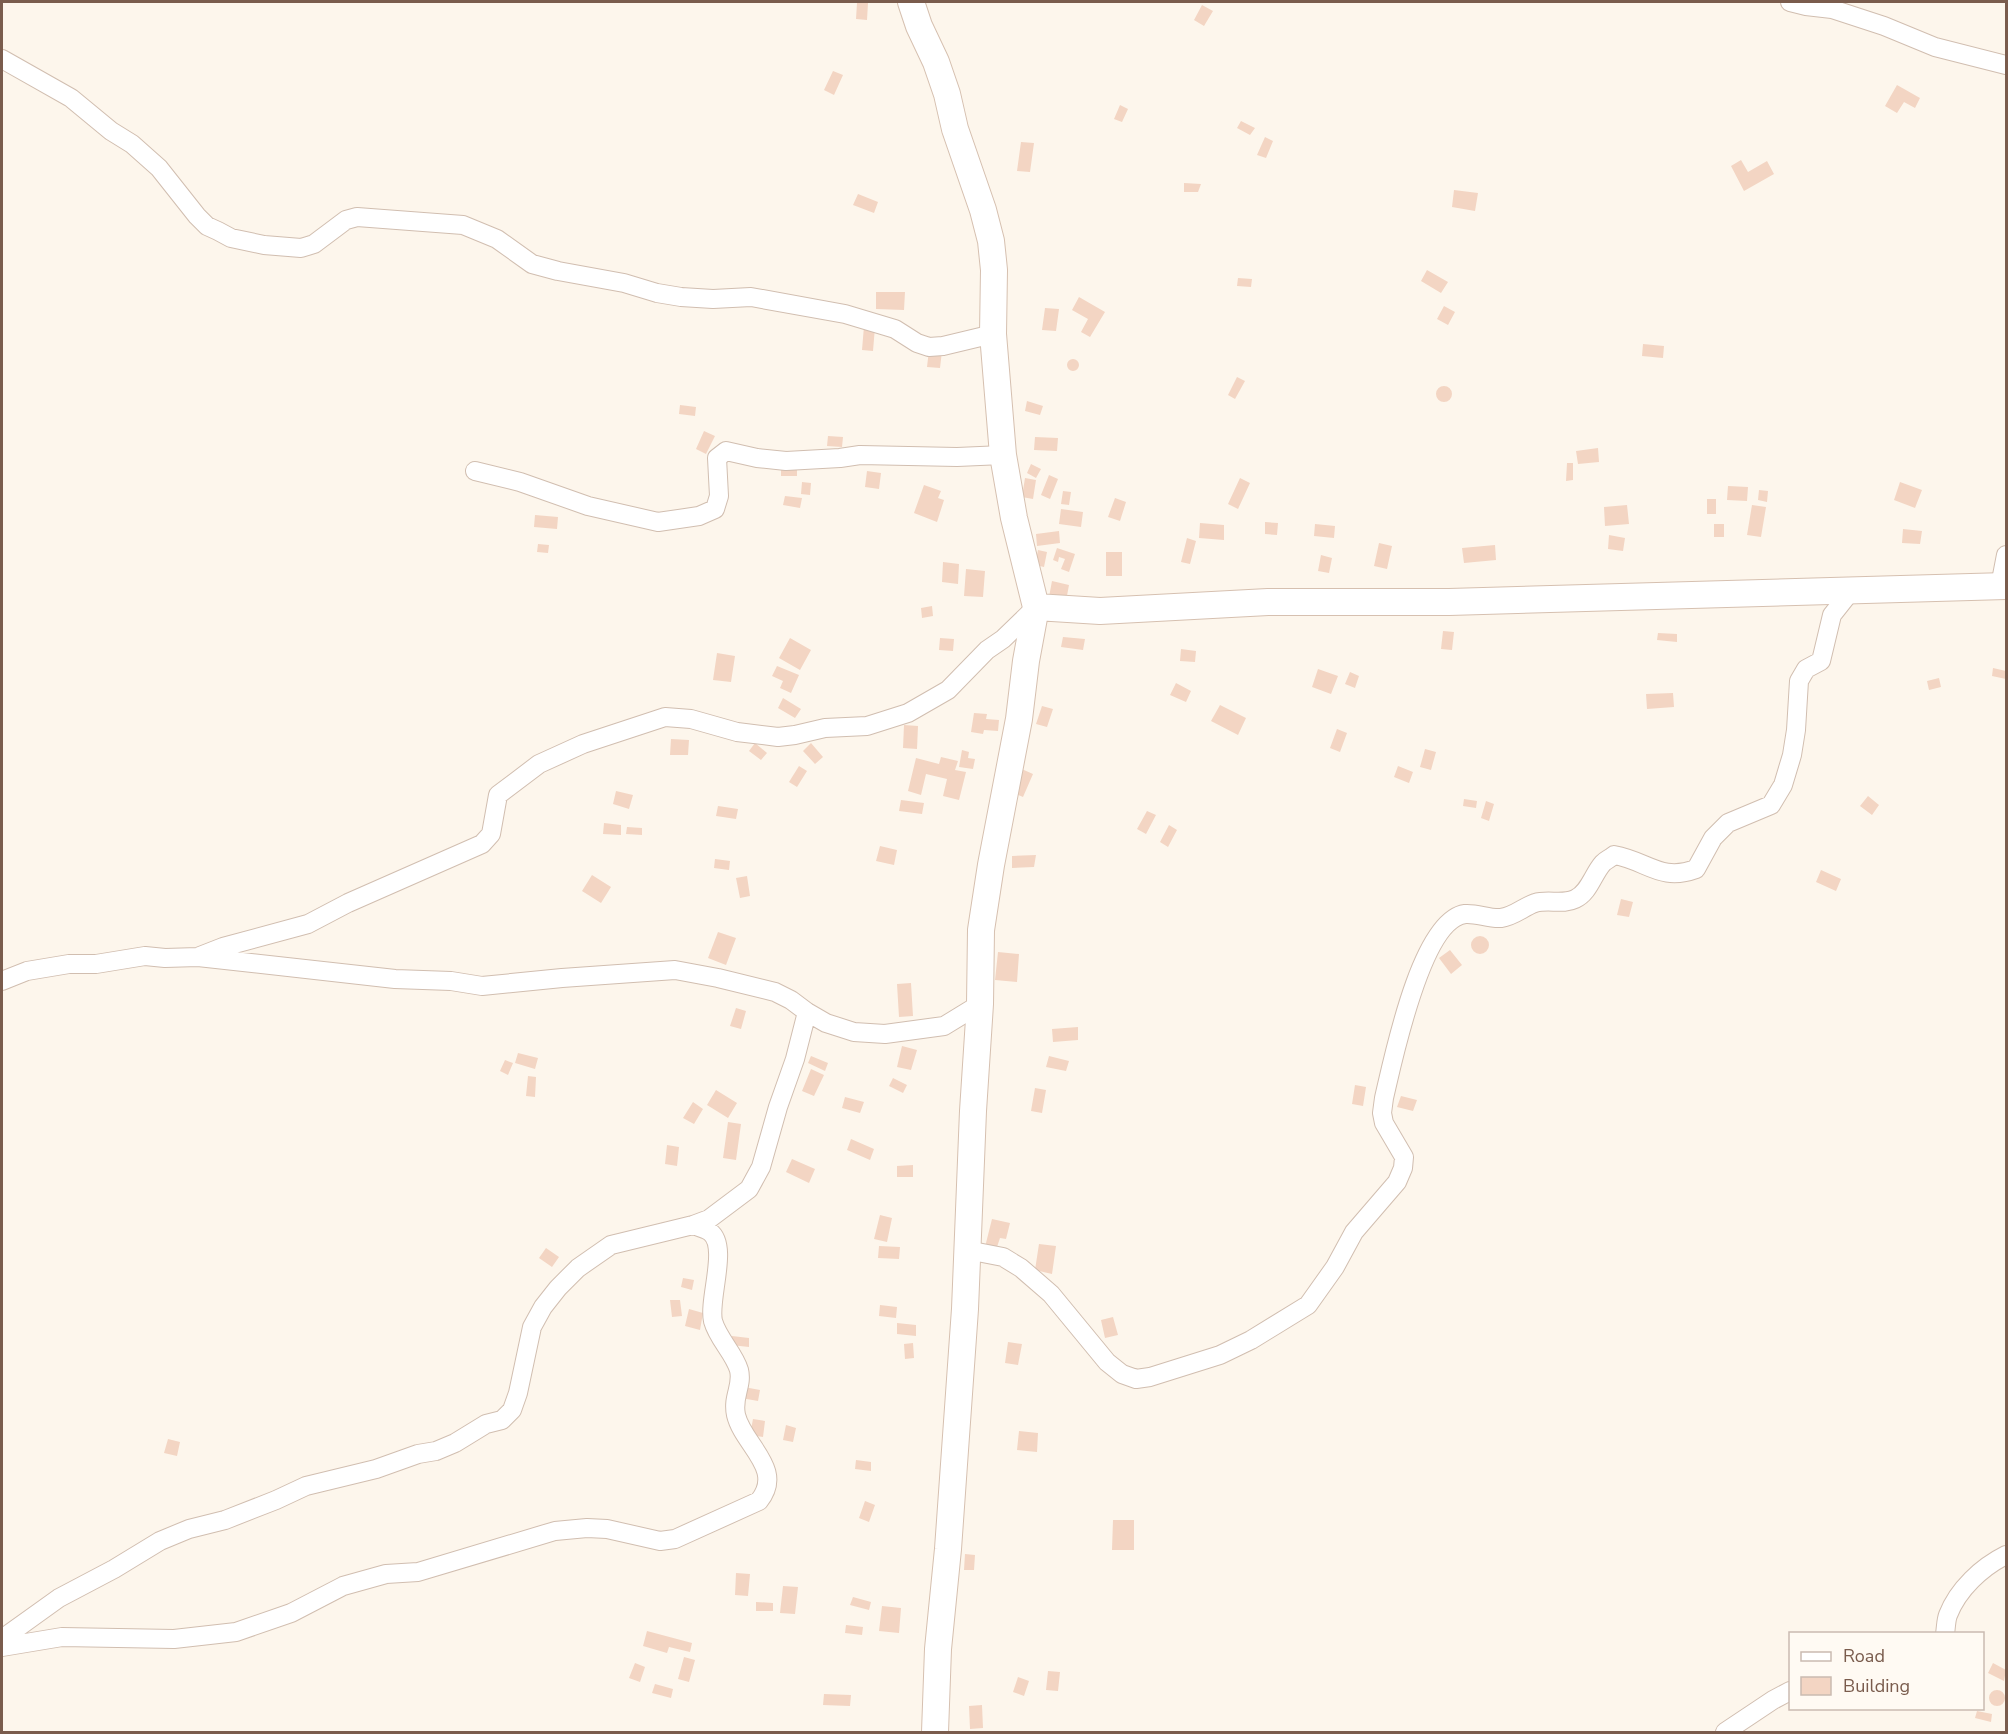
<svg xmlns="http://www.w3.org/2000/svg" width="2008" height="1734" viewBox="0 0 2008 1734" font-family="'Nunito Sans',sans-serif">
  <style>
    .building { fill: #f3d5c3 }
    .lines { fill: none; stroke-linecap: round; stroke-linejoin: round }
    .street-casing { stroke: #d1beb0; stroke-width: 20 }
    .secondary-casing { stroke: #d6c0b0; stroke-width: 28 }
    .street { stroke: #fff; stroke-width: 18 }
    .secondary { stroke: #fff; stroke-width: 26 }
  </style>
  <rect width="100%" height="100%" fill="#fdf6ec"/>
  <!-- building -->
  <path class="building" d="M857,3H868L867,20L856,19Z
    M1202,5L1213,11L1204,26L1194,20Z
    M833,71L843,75L834,95L824,90Z
    M1897,85L1920,98L1915,108L1904,102L1897,113L1885,106Z
    M1120,105L1128,109L1122,122L1114,119Z
    M1241,121L1255,128L1250,135L1237,128Z
    M1265,137L1273,141L1266,158L1257,155Z
    M1021,142L1034,143L1030,172L1017,171Z
    M1741,160L1748,172L1767,161L1774,174L1744,191L1731,166Z
    M1184,183L1201,184L1198,192H1184Z
    M1454,190L1478,193L1475,211L1452,207Z
    M858,194L878,202L874,213L853,205Z
    M1427,270L1448,282L1441,293L1421,281Z
    M1238,278L1252,279L1251,287L1237,286Z
    M876,292H905L904,310L876,309Z
    M1079,297L1105,312L1090,337L1081,332L1088,319L1072,310Z
    M1444,306L1455,312L1448,325L1437,319Z
    M1045,308L1059,309L1056,331L1042,330Z
    M864,326L875,327L873,351L862,350Z
    M1643,344L1664,346L1663,358L1642,356Z
    M929,350L942,351L940,368L927,367Z
    M1067 365a6 6 0 1 1 12 0a6 6 0 1 1-12 0Z
    M1237,377L1245,381L1235,399L1228,395Z
    M1436 394a8 8 0 1 1 16 0a8 8 0 1 1-16 0Z
    M1027,401L1043,406L1040,415L1025,411Z
    M680,405L696,407L695,416L679,414Z
    M704,431L715,436L706,454L696,449Z
    M828,436L843,437L842,447L827,446Z
    M1035,437L1058,438L1057,451L1034,450Z
    M1598,448L1599,462L1578,464L1576,451Z
    M1567,463H1573V480L1566,481Z
    M1031,464L1041,469L1036,478L1027,473Z
    M781,467H797V476H781Z
    M867,471L881,473L879,489L865,487Z
    M1049,475L1058,479L1050,499L1041,495Z
    M1025,478L1036,480L1033,499L1022,497Z
    M1240,478L1250,483L1238,509L1228,504Z
    M802,482L811,483L810,495L801,494Z
    M1900,482L1922,490L1915,508L1894,500Z
    M924,485L941,491L938,498L944,500L937,522L914,513Z
    M1728,486L1748,487L1747,501L1727,500Z
    M1759,490L1768,491L1767,502L1758,500Z
    M1063,491L1071,492L1069,505L1061,504Z
    M785,496L802,498L800,508L783,505Z
    M1115,498L1126,502L1120,521L1108,517Z
    M1707,499H1716V514H1707Z
    M1627,505L1629,524L1605,526L1604,507Z
    M1752,505L1766,507L1761,537L1747,535Z
    M1061,509L1083,512L1081,527L1059,524Z
    M535,515L558,517L557,529L534,527Z
    M1265,522L1278,523L1277,535L1265,534Z
    M1200,523L1224,525V540L1199,538Z
    M1315,524L1335,526L1334,538L1314,536Z
    M1714,524H1724V537H1714Z
    M1903,529L1922,531L1920,544L1902,543Z
    M1059,531L1060,543L1037,546L1036,534Z
    M1609,535L1625,538L1623,551L1608,549Z
    M1187,538L1196,541L1190,564L1181,562Z
    M1379,543L1392,546L1387,569L1374,566Z
    M538,544L549,545L548,553L537,552Z
    M1495,545L1496,560L1464,563L1462,548Z
    M1057,548L1075,554L1069,572L1061,569L1065,559L1059,557L1058,562L1053,560Z
    M1038,550L1047,552L1044,567L1035,565Z
    M1106,552H1122V576H1106Z
    M1321,555L1332,558L1329,573L1318,571Z
    M943,562L959,564L958,584L942,582Z
    M966,569L985,571L983,597L964,596Z
    M1052,581L1069,585L1066,601L1049,597Z
    M932,606L933,616L922,618L921,608Z
    M1443,631L1454,632L1452,650L1441,649Z
    M1658,633L1677,634V642L1657,640Z
    M1063,637L1085,639L1083,650L1061,647Z
    M790,638L811,650L800,670L779,658Z
    M940,638L954,639L953,651L939,650Z
    M1181,649L1196,651L1195,662L1180,661Z
    M717,653L735,656L731,682L713,680Z
    M777,666L799,675L791,693L780,688L783,681L772,676Z
    M1993,668L2006,671V679L1992,676Z
    M1318,669L1338,676L1331,694L1312,687Z
    M1350,672L1359,676L1355,688L1345,684Z
    M1939,678L1941,687L1929,690L1927,681Z
    M1176,683L1191,691L1186,702L1170,695Z
    M1673,693L1674,707L1647,709L1646,694Z
    M783,698L801,709L795,718L778,708Z
    M1220,705L1246,718L1238,735L1211,721Z
    M1042,706L1053,709L1047,727L1036,724Z
    M974,713L987,714L986,719L999,720L998,731L984,730L983,734L971,732Z
    M904,725L918,726L917,749L903,748Z
    M1337,729L1347,733L1340,752L1330,748Z
    M671,739L689,740L688,755H670Z
    M755,743L767,753L761,760L749,751Z
    M811,743L823,757L815,764L803,751Z
    M1425,749L1436,752L1431,770L1420,767Z
    M962,750L969,752L968,758L975,759L973,769L959,767Z
    M941,757L958,761L955,770L966,772L959,800L943,796L947,779L926,774L921,795L908,791L916,758L939,764Z
    M799,766L807,771L797,787L789,782Z
    M1015,766L1033,774L1023,797L1005,789Z
    M1398,766L1413,772L1409,783L1394,777Z
    M616,791L633,795L629,809L613,804Z
    M1868,796L1879,805L1872,815L1860,806Z
    M1464,799L1477,801L1476,808L1463,806Z
    M901,800L924,803L922,814L899,811Z
    M1486,801L1494,804L1489,821L1481,818Z
    M718,806L738,809L736,819L716,816Z
    M1147,811L1156,815L1146,834L1137,829Z
    M604,823L621,825V835L603,834Z
    M1169,825L1177,830L1168,847L1160,842Z
    M627,827L642,828V835L626,834Z
    M880,846L897,850L894,865L876,861Z
    M1036,855L1034,867L1012,868V856Z
    M715,859L730,861L729,870L714,868Z
    M1821,870L1841,879L1836,891L1816,882Z
    M592,875L611,887L601,903L582,891Z
    M747,876L750,896L740,898L736,878Z
    M1621,899L1633,902L1629,917L1617,915Z
    M718,932L736,938L726,965L708,958Z
    M1471 945a9 9 0 1 1 18 0a9 9 0 1 1-18 0Z
    M1450,950L1462,965L1451,974L1439,958Z
    M998,952L1019,954L1017,982L995,980Z
    M911,983L913,1016L899,1017L897,984Z
    M736,1008L746,1011L741,1029L730,1026Z
    M1078,1027V1040L1053,1042L1052,1029Z
    M902,1046L917,1050L911,1070L897,1067Z
    M518,1053L538,1058L535,1069L515,1063Z
    M811,1056L828,1063L825,1071L808,1063Z
    M1049,1056L1069,1061L1066,1071L1046,1067Z
    M505,1060L513,1063L508,1075L500,1071Z
    M811,1069L824,1075L814,1096L802,1091Z
    M528,1076L536,1077L535,1097L526,1096Z
    M893,1078L907,1085L903,1093L889,1086Z
    M1355,1085L1366,1087L1363,1106L1352,1104Z
    M1035,1088L1046,1090L1042,1113L1031,1111Z
    M716,1090L737,1103L728,1118L707,1105Z
    M1401,1096L1417,1100L1413,1111L1397,1107Z
    M845,1097L864,1102L860,1113L842,1108Z
    M693,1102L703,1109L694,1124L683,1118Z
    M728,1122L741,1124L736,1160L723,1158Z
    M851,1139L874,1149L870,1160L847,1150Z
    M667,1145L679,1147L677,1166L665,1164Z
    M792,1159L815,1169L809,1183L786,1172Z
    M913,1165V1177H897V1166Z
    M880,1215L892,1218L887,1242L874,1239Z
    M992,1219L1010,1223L1006,1239L1000,1238L996,1250L985,1247Z
    M1039,1244L1056,1246L1052,1274L1035,1270Z
    M879,1246L900,1247L899,1259L878,1258Z
    M546,1248L559,1257L552,1267L539,1258Z
    M683,1278L694,1280L692,1290L681,1287Z
    M670,1300H680L682,1316L672,1317Z
    M880,1305L897,1307L896,1318L879,1316Z
    M689,1309L703,1313L700,1330L685,1326Z
    M1113,1317L1118,1335L1105,1338L1101,1320Z
    M897,1323L916,1325V1336L897,1334Z
    M732,1336L749,1338V1347L731,1345Z
    M1008,1342L1022,1344L1018,1365L1005,1363Z
    M913,1343L914,1358L905,1359L904,1344Z
    M744,1387L760,1390L758,1401L741,1398Z
    M753,1419L765,1421L763,1437L750,1435Z
    M786,1425L796,1428L793,1442L783,1440Z
    M1019,1431L1038,1433L1037,1452L1017,1450Z
    M168,1439L180,1442L177,1456L164,1453Z
    M856,1460L871,1462V1471L855,1469Z
    M865,1501L875,1505L869,1522L859,1518Z
    M1113,1520H1134V1550H1112Z
    M965,1554L975,1555L974,1570H964Z
    M736,1573L750,1574L748,1596L735,1595Z
    M783,1586L798,1587L795,1614L780,1613Z
    M853,1597L871,1602L869,1610L850,1605Z
    M756,1602L773,1603V1611H756Z
    M882,1606L901,1608L899,1633L879,1631Z
    M846,1625L863,1627L862,1635L845,1633Z
    M647,1631L692,1643L690,1652L669,1647L667,1653L643,1646Z
    M684,1657L695,1660L689,1682L678,1679Z
    M635,1663L645,1667L640,1682L629,1678Z
    M1993,1663L2006,1670L2004,1681L1988,1673Z
    M1048,1671L1060,1672L1058,1691L1046,1690Z
    M1018,1677L1029,1681L1024,1696L1013,1692Z
    M655,1684L673,1689L671,1698L652,1693Z
    M1989 1698a8 8 0 1 1 16 0a8 8 0 1 1-16 0Z
    M824,1694L851,1695L850,1706L823,1705Z
    M982,1705L983,1728L970,1729L969,1706Z
    M1977,1711L1992,1714L1991,1722L1975,1718Z"/>
  <g class="lines">
    <!-- street casing -->
    <g class="street-casing">
      <path id="street" d="M1790,2L1806,6L1832,9L1884,26L1935,47L2006,65
        M2,59L71,98L111,131L132,144L159,168L197,216L207,226L218,231L231,238L264,245L301,248L314,244L346,220L357,217L463,225L497,239L532,264L558,271L624,283L657,293L681,297L713,299L751,297L845,314L895,329L917,343L929,347L943,346L993,334
        M475,471L520,482L588,506L658,522L699,516L715,509L719,496L717,458L726,451L757,458L786,461L840,458L860,455L957,457L1003,455
        M2000,586L2006,555
        M200,956L223,947L308,924L348,903L482,844L491,834L498,795L539,764L583,744L665,717L691,719L737,732L778,737L795,735L825,728L867,726L908,713L948,690L987,650L1003,639L1036,607
        M2,981L27,971L69,964H96L145,956L165,958L198,957L395,979L451,981L482,986L562,978L675,970L718,978L775,992L791,1000L807,1012L826,1023L854,1032L885,1034L944,1026L980,1004
        M967,1250L1003,1257L1021,1268L1051,1294L1107,1362L1122,1374L1136,1379L1150,1377L1220,1355L1251,1340L1308,1305L1335,1267L1354,1232L1397,1182L1403,1168L1404,1157L1384,1123L1382,1113L1384,1098C1393,1060 1421,920 1465,914C1477,913 1489,919 1501,918C1515,916 1523,907 1535,903C1548,899 1563,905 1575,899C1589,893 1593,874 1603,863C1606,860 1611,858 1614,855C1648,861 1660,882 1696,869L1713,838L1728,823L1771,805L1783,785L1792,755L1796,730L1799,681L1806,669L1821,661L1832,615L1851,591
        M1945,1634C1946,1628 1946,1620 1948,1615C1958,1589 1982,1567 2006,1555
        M2,1639L59,1598L114,1569L160,1541L189,1529L225,1520L276,1500L306,1486L376,1469L418,1454L436,1451L455,1443L486,1424L502,1420L512,1410L518,1393L532,1327L543,1307L558,1288L578,1268L611,1245L693,1225L709,1219L749,1189L761,1167L778,1107L795,1059L807,1012
        M2,1647L62,1637L174,1639L236,1632L291,1613L343,1586L386,1574L418,1572L555,1531L587,1528L607,1529L660,1541L675,1539L759,1501C785,1469 743,1445 736,1415C732,1396 743,1386 739,1370C734,1353 718,1339 713,1321C708,1299 729,1246 710,1232C706,1229 698,1227 693,1225
        M1725,1732L1773,1700L1790,1691"/>
    </g>
    <!-- secondary casing -->
    <g class="secondary-casing">
      <path id="secondary" d="M911,2L919,26L936,62L947,94L955,129L983,210L991,241L994,270L993,334L1003,455L1014,518L1036,607L1026,661L1019,719L991,865L981,930L980,1004L973,1111L965,1309L948,1549L938,1649L935,1732
        M1036,607L1100,611L1268,602H1449L2006,586"/>
    </g>
    <!-- street -->
    <use href="#street" class="street"/>
    <!-- secondary -->
    <use href="#secondary" class="secondary"/>
  </g>
  <!-- border -->
  <rect width="2008" height="1734" fill="none" stroke="#7a5c4d" stroke-width="6"/>
  <!-- legend -->
  <rect x="1789" y="1632" width="195" height="78" fill="#fffaf3" stroke="#cabbb1" stroke-width="1.5"/>
  <rect x="1801" y="1652" width="30" height="9" fill="#ffffff" stroke="#cabbb1" stroke-width="1.5"/>
  <text x="1843" y="1662" font-size="18" fill="#7a5c4d">Road</text>
  <rect x="1801" y="1677" width="30" height="18" fill="#f3d5c3" stroke="#cabbb1" stroke-width="1.5"/>
  <text x="1843" y="1692" font-size="18" fill="#7a5c4d">Building</text>
</svg>
